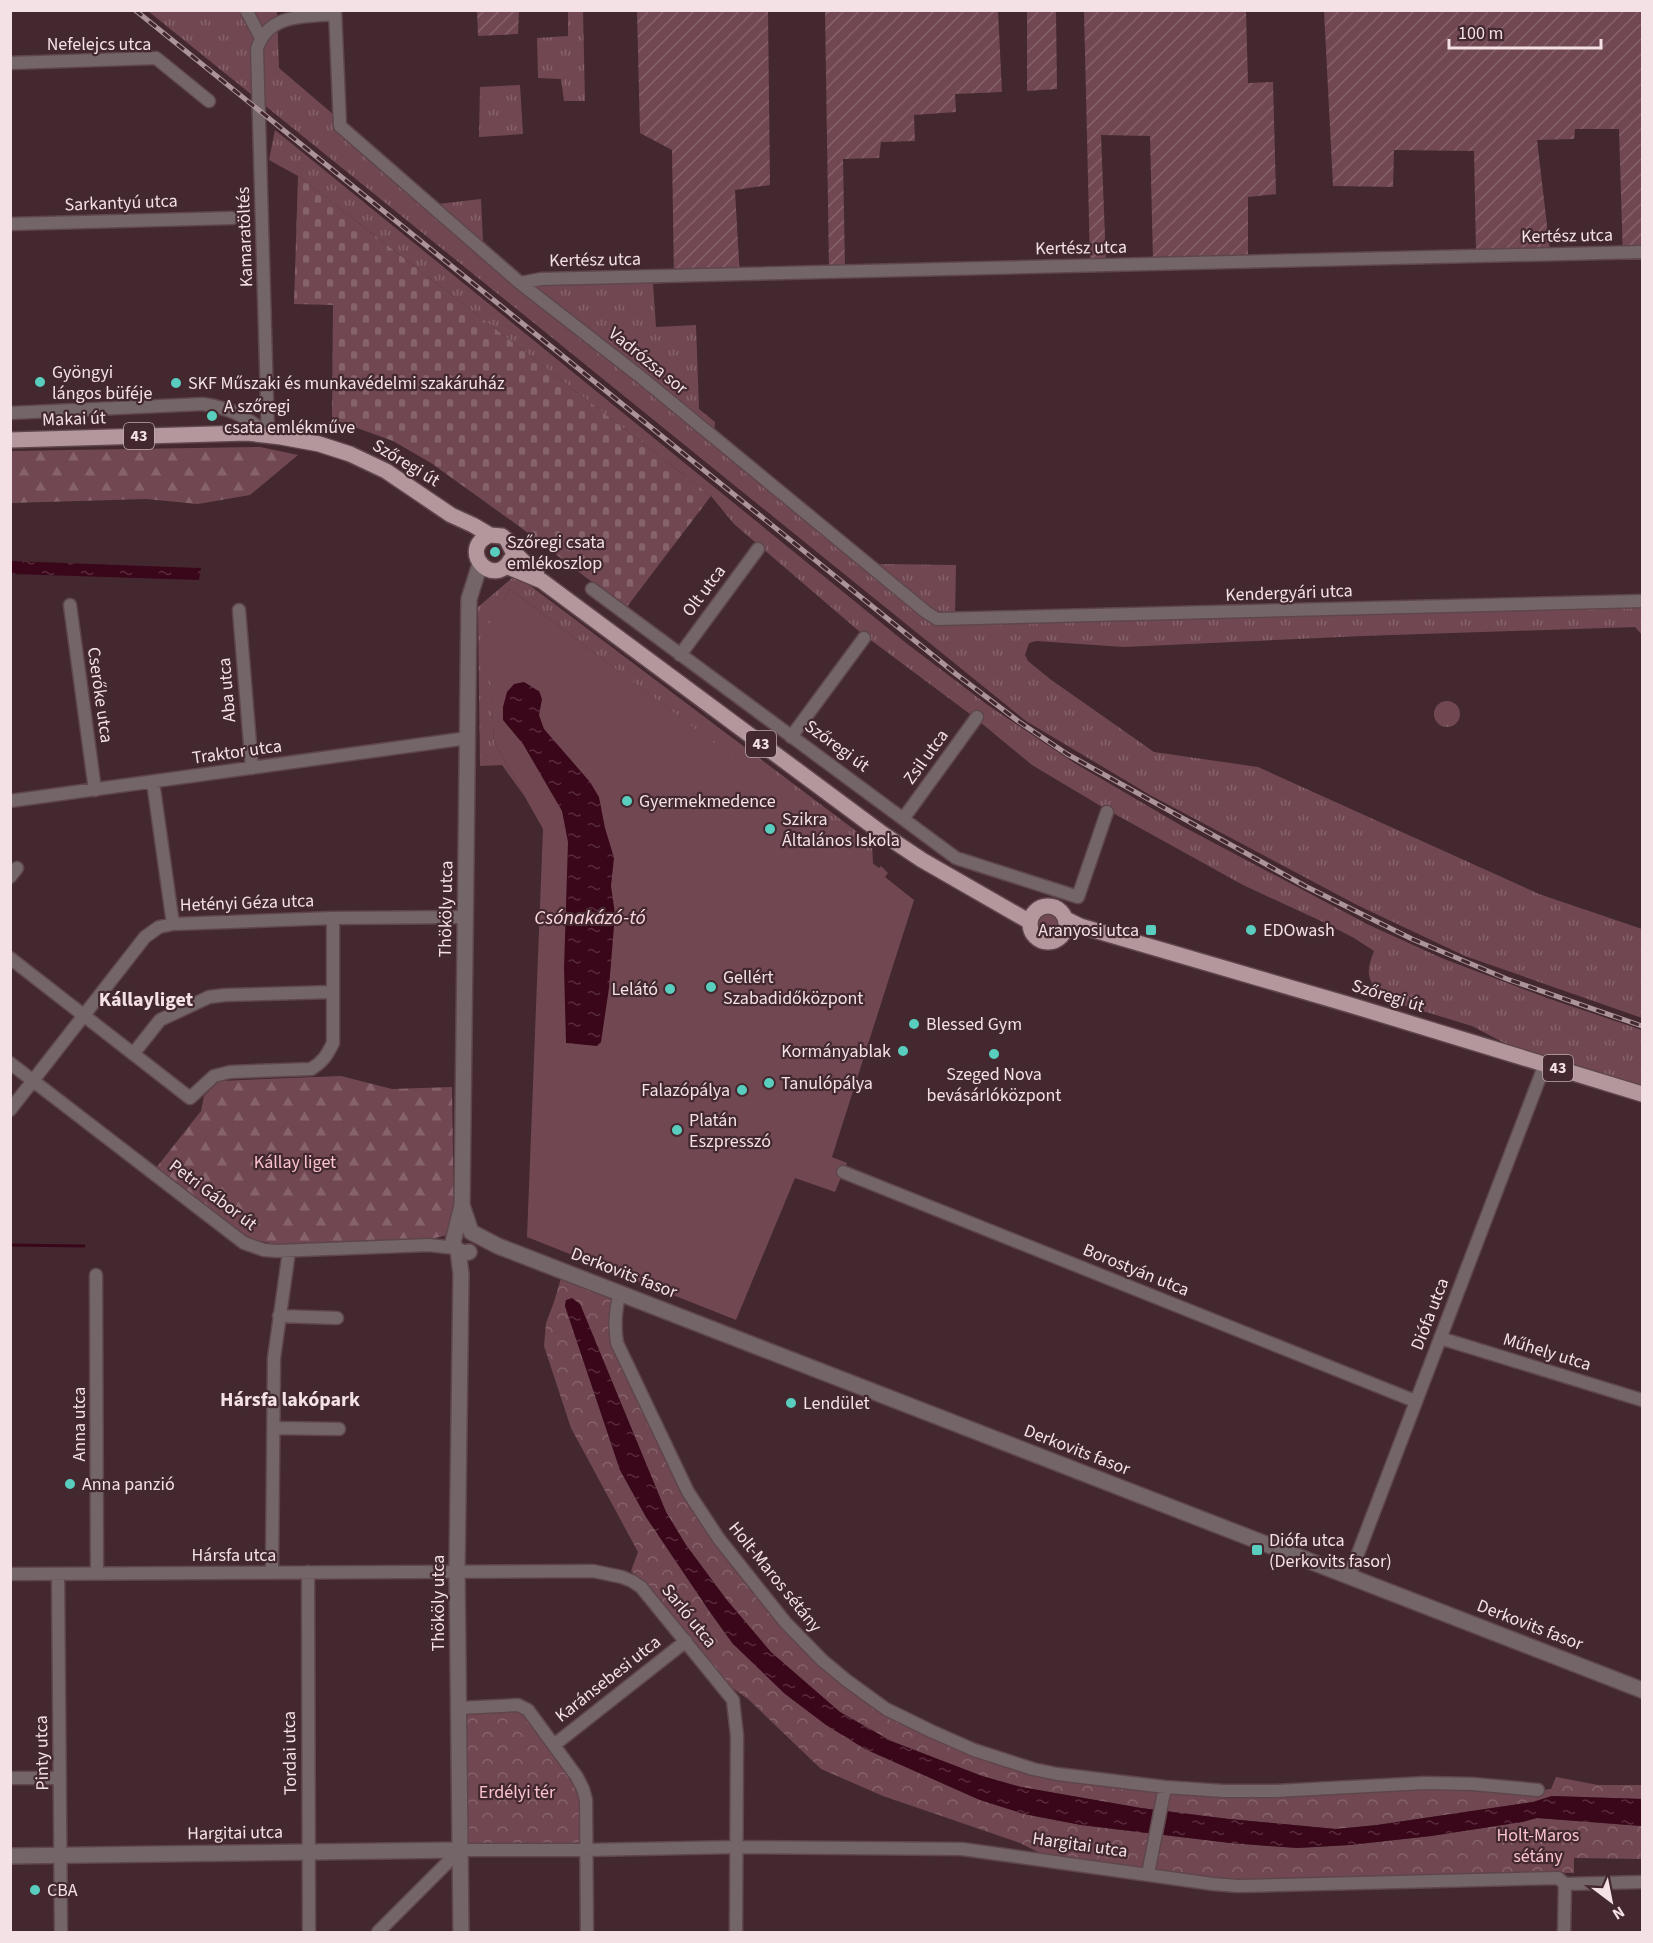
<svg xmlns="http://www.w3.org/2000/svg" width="1653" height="1943" viewBox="0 0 1653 1943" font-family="'Source Sans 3',sans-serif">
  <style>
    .grass { fill: url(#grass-tufts) }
    .forest { fill: url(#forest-firs) }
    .cemetery { fill: url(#cemetery-stones) }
    .park { fill: url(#park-crowns) }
    .garden { fill: url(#garden-furrows) }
    .pitch { fill: #714852 }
    .water { fill: url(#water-ripples) }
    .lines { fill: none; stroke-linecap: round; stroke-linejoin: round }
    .stream { stroke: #3a071a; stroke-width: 3 }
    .minor-casing { stroke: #5f464c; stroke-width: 15 }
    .tertiary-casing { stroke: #5f464c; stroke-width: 18 }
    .primary-casing { stroke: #5f464c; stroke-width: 18 }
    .minor { stroke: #736568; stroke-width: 12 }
    .tertiary { stroke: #736568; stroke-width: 15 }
    .primary { stroke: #b3979d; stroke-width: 15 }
    .rail-casing { stroke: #ab959a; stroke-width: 5 }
    .rail { stroke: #43292f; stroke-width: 3; stroke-dasharray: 9; stroke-linecap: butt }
    .poi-dot { fill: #59cebf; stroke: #43292f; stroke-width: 2 }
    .labels { text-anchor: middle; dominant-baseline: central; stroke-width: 4.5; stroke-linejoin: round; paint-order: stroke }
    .shield { fill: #43292f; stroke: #beaaae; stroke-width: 1.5 }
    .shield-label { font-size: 16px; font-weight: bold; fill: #f3e1e5 }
    .street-label { font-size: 18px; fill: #f3e1e5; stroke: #43292f }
    .poi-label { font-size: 18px; fill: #f3e1e5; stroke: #43292f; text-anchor: start }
    .park-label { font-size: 18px; fill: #fbc3d0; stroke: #43292f }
    .water-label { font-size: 20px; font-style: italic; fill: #fdd7df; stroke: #43292f }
    .neighbourhood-label { font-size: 20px; font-weight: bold; fill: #f3e1e5; stroke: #43292f }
  </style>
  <defs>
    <pattern id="grass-tufts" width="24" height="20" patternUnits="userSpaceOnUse" patternTransform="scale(1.5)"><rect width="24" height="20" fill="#714852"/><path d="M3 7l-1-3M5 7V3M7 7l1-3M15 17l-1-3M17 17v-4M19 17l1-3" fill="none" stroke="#86626b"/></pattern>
    <pattern id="forest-firs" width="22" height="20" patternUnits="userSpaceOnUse" patternTransform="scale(1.5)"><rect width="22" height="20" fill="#714852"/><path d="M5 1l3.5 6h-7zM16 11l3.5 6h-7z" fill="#86626b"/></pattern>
    <pattern id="cemetery-stones" width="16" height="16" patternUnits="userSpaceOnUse" patternTransform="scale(1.5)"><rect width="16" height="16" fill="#714852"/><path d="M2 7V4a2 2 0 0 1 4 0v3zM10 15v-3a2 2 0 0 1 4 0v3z" fill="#86626b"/></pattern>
    <pattern id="park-crowns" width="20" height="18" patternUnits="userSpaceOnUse" patternTransform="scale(1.5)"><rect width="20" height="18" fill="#714852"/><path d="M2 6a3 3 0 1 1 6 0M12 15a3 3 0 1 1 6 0" fill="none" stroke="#86626b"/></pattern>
    <pattern id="garden-furrows" width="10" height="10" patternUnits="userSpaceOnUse" patternTransform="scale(1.5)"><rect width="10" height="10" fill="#714852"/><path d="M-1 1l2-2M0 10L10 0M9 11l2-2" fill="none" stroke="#86626b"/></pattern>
    <pattern id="water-ripples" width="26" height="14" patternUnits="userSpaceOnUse" patternTransform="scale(1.5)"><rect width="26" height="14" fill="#3a071a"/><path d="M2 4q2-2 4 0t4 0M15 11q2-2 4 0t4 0" fill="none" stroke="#572b3b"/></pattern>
  </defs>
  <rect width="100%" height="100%" fill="#43292f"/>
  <!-- grass -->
  <path class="grass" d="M148,11H277L279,68L438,204L481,199L483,241L522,275L528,277L673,272L674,282L653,284L656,327L696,325L699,409L715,422L714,434L879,564L956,565L955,615L1642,596V635L1635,627L1362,636L1124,647L1036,641L1029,643L1025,655L1028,661L1050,679L1154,752L1258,767L1539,894L1642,929V1018L1465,956L1357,905L1150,795L1026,721Z
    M568,11H583L585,101H564L561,79L538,78L537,38L568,36Z
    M520,85L523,134L479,137L480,87Z
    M275,130L906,643L989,706L1076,764L1182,826L1369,925L1444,959L1547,998L1642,1030V1085L1510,1046L1472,1026L1390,1001C1368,984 1364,976 1374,951L1354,938L1321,921L1243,885L1104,808L1032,765L974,717L860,632L734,524L711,496L298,176L269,160Z
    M512,578L524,581L872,843L873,864L510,589L488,628L494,742L525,797L502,765L480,766L478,607Z
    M1434 714a13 13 0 1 1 26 0a13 13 0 1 1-26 0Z
    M1037 923a11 11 0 1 1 22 0a11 11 0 1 1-22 0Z"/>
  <!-- forest -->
  <path class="forest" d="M260,447L298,455L250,495L198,504L146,499L11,503V451Z
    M341,1076L392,1089L452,1087L454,1227L447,1235L427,1240L285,1246L250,1239L156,1168L201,1111L204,1096L219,1081Z"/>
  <!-- cemetery -->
  <path class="cemetery" d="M298,176L711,496L626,608L520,527L431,463L393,441L332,419L333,305L294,304Z"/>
  <!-- park -->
  <path class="park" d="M563,1271L620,1292L614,1328L688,1492L794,1633L886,1709L1004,1760L1165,1787L1425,1783L1543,1790L1551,1789L1556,1777L1598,1785H1642V1799L1552,1796L1533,1802L1377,1825L1336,1829L1229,1819L1141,1808L1021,1787L982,1776L891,1741L840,1712L771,1653L726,1599L686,1545L666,1512L580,1304L566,1300L565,1306L620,1470L646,1517L710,1612L733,1644L865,1749L980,1800L1024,1814L1081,1825L1230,1843L1297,1848L1350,1845L1431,1836L1522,1822L1537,1818L1642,1826V1859L1574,1858V1873L1523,1872L1494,1877L1229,1881L1046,1856L1020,1843L883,1796L821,1769L748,1699L728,1685L656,1594L631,1571L638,1552L571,1428L544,1346L546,1323L554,1302Z
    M518,1705L577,1777L586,1850H460L459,1708Z"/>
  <!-- garden -->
  <path class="garden" d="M477,11H519L518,34L478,36Z
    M637,11H768L770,185L735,190L740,279L674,282L672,150L640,133Z
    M825,11H998L1002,92L955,94L956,112L914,115L915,141L881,142L879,158L843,159L845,269L829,270Z
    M1027,11H1056L1057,89L1027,91Z
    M1084,11H1246L1248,83L1273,82L1276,194L1248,197V259L1153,261L1150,136L1101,135L1106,262L1090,263Z
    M1324,11H1642V260H1623L1619,129H1575L1574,139L1537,140L1550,251L1476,252L1474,151L1394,150L1393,187L1333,186Z"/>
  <!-- pitch -->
  <path class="pitch" d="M510,589L879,868L881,866L888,873L885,877L914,900L832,1157L847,1163L835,1192L795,1178L736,1320L527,1237L543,829L494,742L487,628Z"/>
  <!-- water -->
  <path class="water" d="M11,561L201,568L199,580L11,574Z
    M524,682L539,691L542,699L539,715L544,729L590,782L599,797L605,828L612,851L614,858L611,886L615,914L609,988L601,1042L597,1046L566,1043L564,968L568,842L562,811L523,744L503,720V707L507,692L514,684Z
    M572,1298L580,1304L666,1512L686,1545L726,1599L771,1652L840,1712L891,1741L982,1776L1021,1787L1141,1808L1229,1819L1336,1829L1377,1825L1533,1802L1552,1796L1642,1799V1826L1537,1818L1522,1822L1431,1836L1350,1845L1297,1848L1230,1843L1081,1825L1024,1814L980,1800L865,1749L826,1725L785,1694L733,1644L710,1612L646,1517L620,1470L565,1306L566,1300Z"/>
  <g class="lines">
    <!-- stream -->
    <path class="stream" d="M10,1245L84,1246"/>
    <!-- minor casing -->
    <g class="minor-casing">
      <path id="minor" d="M246,10L261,38
        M335,10L340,126L520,283L642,378L926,612L937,619L1642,601
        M10,63L156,58L209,101
        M10,224L232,218
        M520,283L541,279L1642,252
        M10,413L203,404C230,408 248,417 268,435
        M268,435L257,49C268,13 304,17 335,14
        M592,589L956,858L1078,897L1107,812
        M70,605L95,790
        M239,610L252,768
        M680,655L758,549
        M791,737L864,638
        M153,782L173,924
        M10,801L468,738
        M903,819L977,717
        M10,877L17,868
        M10,958L190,1098L214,1076L230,1072L311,1069C323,1062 327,1055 333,1043V918
        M133,1054L160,1020L209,997L225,995L332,992
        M10,1063L244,1243L264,1250L277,1251L429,1245L455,1248
        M10,1110L145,937L159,927L173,924L333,918L465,917
        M843,1172L1415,1401
        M96,1275L97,1574
        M620,1292C615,1310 614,1325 617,1343L688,1492L719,1539L785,1622L822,1660L846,1680L886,1709L931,1731L974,1750L1033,1769L1057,1774L1165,1787L1223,1791H1276L1425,1783L1473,1784L1538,1790
        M279,1316L337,1318
        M1440,1338L1642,1400
        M274,1428L339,1429
        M272,1572L274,1358L289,1251
        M308,1572L309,1932
        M10,1574L593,1571L622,1577L632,1581L641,1587L733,1700L737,1736L736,1932
        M58,1574L61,1932
        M1349,1577L1545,1064
        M459,1708L518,1705L528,1710L577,1777L583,1789L586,1800L587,1932
        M554,1745L686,1641
        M10,1778H60
        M1148,1874L1165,1787
        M1565,1884L1642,1882
        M378,1932L460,1850H586L736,1847L962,1849L1213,1884L1238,1886L1558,1878L1565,1884
        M1564,1932L1565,1884"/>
    </g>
    <!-- tertiary casing -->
    <g class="tertiary-casing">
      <path id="tertiary" d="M462,1205L471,1232L498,1246L1642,1690
        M458,1250L461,1274L457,1571L461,1932
        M469,1252C461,1254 455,1251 453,1242L462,1205L469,599L480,564
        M10,1856L460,1850"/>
    </g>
    <!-- primary casing -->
    <g class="primary-casing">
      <path id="primary" d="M10,440L247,433L281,437L319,444L350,454L386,471L451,515L473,525L490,535L502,536L507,540L512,550L537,575
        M490,535C456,549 494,591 511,559
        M506,566L542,581L883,834L922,860L1030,922
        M1030 924a18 18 0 1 1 36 0a18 18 0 1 1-36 0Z
        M1066,919L1080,926L1347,1004L1642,1094"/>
    </g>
    <!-- minor -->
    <use href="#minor" class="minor"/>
    <!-- tertiary -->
    <use href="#tertiary" class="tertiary"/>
    <!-- primary -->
    <use href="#primary" class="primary"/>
    <!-- rail casing -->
    <g class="rail-casing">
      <path id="rail" d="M135,10L956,674L1018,721L1067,754L1305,886L1412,939L1507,979L1642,1026"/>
    </g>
    <!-- rail -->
    <use href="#rail" class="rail"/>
  </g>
  <!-- markers -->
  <g class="poi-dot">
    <circle cx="40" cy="382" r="6"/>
    <circle cx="176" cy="383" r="6"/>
    <circle cx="212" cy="416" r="6"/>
    <circle cx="495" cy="552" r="6"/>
    <circle cx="627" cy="801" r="6"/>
    <circle cx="770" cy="829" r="6"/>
    <rect x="1145" y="924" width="12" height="12" rx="3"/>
    <circle cx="1251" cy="930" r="6"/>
    <circle cx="711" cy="987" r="6"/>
    <circle cx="670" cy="989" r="6"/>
    <circle cx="914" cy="1024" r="6"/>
    <circle cx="903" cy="1051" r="6"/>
    <circle cx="994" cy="1054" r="6"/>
    <circle cx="769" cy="1083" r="6"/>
    <circle cx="742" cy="1090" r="6"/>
    <circle cx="677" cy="1130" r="6"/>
    <circle cx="791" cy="1403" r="6"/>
    <circle cx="70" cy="1484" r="6"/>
    <rect x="1251" y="1544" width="12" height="12" rx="3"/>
    <circle cx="35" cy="1890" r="6"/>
  </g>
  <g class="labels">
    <!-- shield labels -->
    <g class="shield">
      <rect x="124" y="423" width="30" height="26" rx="4.5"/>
      <rect x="746" y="731" width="30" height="26" rx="4.5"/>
      <rect x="1543" y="1055" width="30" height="26" rx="4.5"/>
    </g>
    <g class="shield-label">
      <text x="139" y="436">43</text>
      <text x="761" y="744">43</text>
      <text x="1558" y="1068">43</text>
    </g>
    <!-- street labels -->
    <g class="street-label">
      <text x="99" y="44">Nefelejcs utca</text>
      <text transform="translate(121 203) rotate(-2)">Sarkantyú utca</text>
      <text transform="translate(1567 236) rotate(-1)">Kertész utca</text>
      <text transform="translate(245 237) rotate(-92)">Kamaratöltés</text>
      <text transform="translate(1081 248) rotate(-1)">Kertész utca</text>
      <text transform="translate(595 260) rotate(-1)">Kertész utca</text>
      <text transform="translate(648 361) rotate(39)">Vadrózsa sor</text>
      <text transform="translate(74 419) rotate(-2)">Makai út</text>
      <text transform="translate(406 463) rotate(31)">Szőregi út</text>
      <text transform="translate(704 591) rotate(-53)">Olt utca</text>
      <text transform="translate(1289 593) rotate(-2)">Kendergyári utca</text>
      <text transform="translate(227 690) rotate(-95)">Aba utca</text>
      <text transform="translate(100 695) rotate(82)">Cserőke utca</text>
      <text transform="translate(837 746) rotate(36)">Szőregi út</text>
      <text transform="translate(237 752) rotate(-8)">Traktor utca</text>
      <text transform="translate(926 757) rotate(-54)">Zsil utca</text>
      <text transform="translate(247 903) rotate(-2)">Hetényi Géza utca</text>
      <text transform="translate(446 909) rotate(-89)">Thököly utca</text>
      <text transform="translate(1388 996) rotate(17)">Szőregi út</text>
      <text transform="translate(213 1195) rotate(37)">Petri Gábor út</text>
      <text transform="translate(1136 1270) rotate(22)">Borostyán utca</text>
      <text transform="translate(624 1273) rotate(21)">Derkovits fasor</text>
      <text transform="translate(1430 1314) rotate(-69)">Diófa utca</text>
      <text transform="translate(1547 1352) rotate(17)">Műhely utca</text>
      <text transform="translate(79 1424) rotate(-90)">Anna utca</text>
      <text transform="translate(1077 1450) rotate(21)">Derkovits fasor</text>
      <text x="234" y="1555">Hársfa utca</text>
      <text transform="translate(775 1577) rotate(51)">Holt-Maros sétány</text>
      <text transform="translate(438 1603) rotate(-90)">Thököly utca</text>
      <text transform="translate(689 1616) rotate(51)">Sarló utca</text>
      <text transform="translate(1530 1625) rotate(21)">Derkovits fasor</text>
      <text transform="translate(608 1679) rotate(-38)">Karánsebesi utca</text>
      <text transform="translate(42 1753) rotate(-91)">Pinty utca</text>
      <text transform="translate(290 1753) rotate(-91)">Tordai utca</text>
      <text transform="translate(235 1833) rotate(-1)">Hargitai utca</text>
      <text transform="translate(1080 1845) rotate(8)">Hargitai utca</text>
    </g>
    <!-- poi labels -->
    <g class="poi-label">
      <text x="52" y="372">Gyöngyi<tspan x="52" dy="21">lángos büféje</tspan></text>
      <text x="188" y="383">SKF Műszaki és munkavédelmi szakáruház</text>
      <text x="224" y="406">A szőregi<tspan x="224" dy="21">csata emlékműve</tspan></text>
      <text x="507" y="542">Szőregi csata<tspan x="507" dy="21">emlékoszlop</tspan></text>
      <text x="639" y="801">Gyermekmedence</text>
      <text x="782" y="819">Szikra<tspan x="782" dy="21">Általános Iskola</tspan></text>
      <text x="1139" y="930" text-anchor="end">Aranyosi utca</text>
      <text x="1263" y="930">EDOwash</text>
      <text x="723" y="977">Gellért<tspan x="723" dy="21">Szabadidőközpont</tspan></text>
      <text x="658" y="989" text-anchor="end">Lelátó</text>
      <text x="926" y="1024">Blessed Gym</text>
      <text x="891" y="1051" text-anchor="end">Kormányablak</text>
      <text x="994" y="1074" text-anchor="middle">Szeged Nova<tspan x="994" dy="21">bevásárlóközpont</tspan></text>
      <text x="781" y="1083">Tanulópálya</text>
      <text x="730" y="1090" text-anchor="end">Falazópálya</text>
      <text x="689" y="1120">Platán<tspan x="689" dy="21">Eszpresszó</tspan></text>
      <text x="803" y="1403">Lendület</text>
      <text x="82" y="1484">Anna panzió</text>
      <text x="1269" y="1540">Diófa utca<tspan x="1269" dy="21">(Derkovits fasor)</tspan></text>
      <text x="47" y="1890">CBA</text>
    </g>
    <!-- park labels -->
    <g class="park-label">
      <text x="295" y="1162">Kállay liget</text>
      <text x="517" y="1792">Erdélyi tér</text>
      <text x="1538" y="1835">Holt-Maros<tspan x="1538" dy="21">sétány</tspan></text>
    </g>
    <!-- water labels -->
    <g class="water-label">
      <text x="590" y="918">Csónakázó-tó</text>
    </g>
    <!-- neighbourhood labels -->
    <g class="neighbourhood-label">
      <text x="146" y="1000">Kállayliget</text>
      <text x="290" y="1400">Hársfa lakópark</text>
    </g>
  </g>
  <!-- border -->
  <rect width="1653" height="1943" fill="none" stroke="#f3e1e5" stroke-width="24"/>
  <!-- north arrow -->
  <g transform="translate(1611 1901) rotate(148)" stroke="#43292f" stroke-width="4.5" paint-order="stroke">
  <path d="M0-4.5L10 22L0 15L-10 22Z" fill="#f3e1e5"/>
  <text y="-9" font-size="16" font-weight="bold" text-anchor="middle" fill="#f3e1e5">N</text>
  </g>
  <!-- scale -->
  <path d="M1449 39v9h152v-9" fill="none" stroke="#f3e1e5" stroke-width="3"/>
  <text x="1458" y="39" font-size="18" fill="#f3e1e5" stroke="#43292f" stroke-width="4.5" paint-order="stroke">100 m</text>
</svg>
